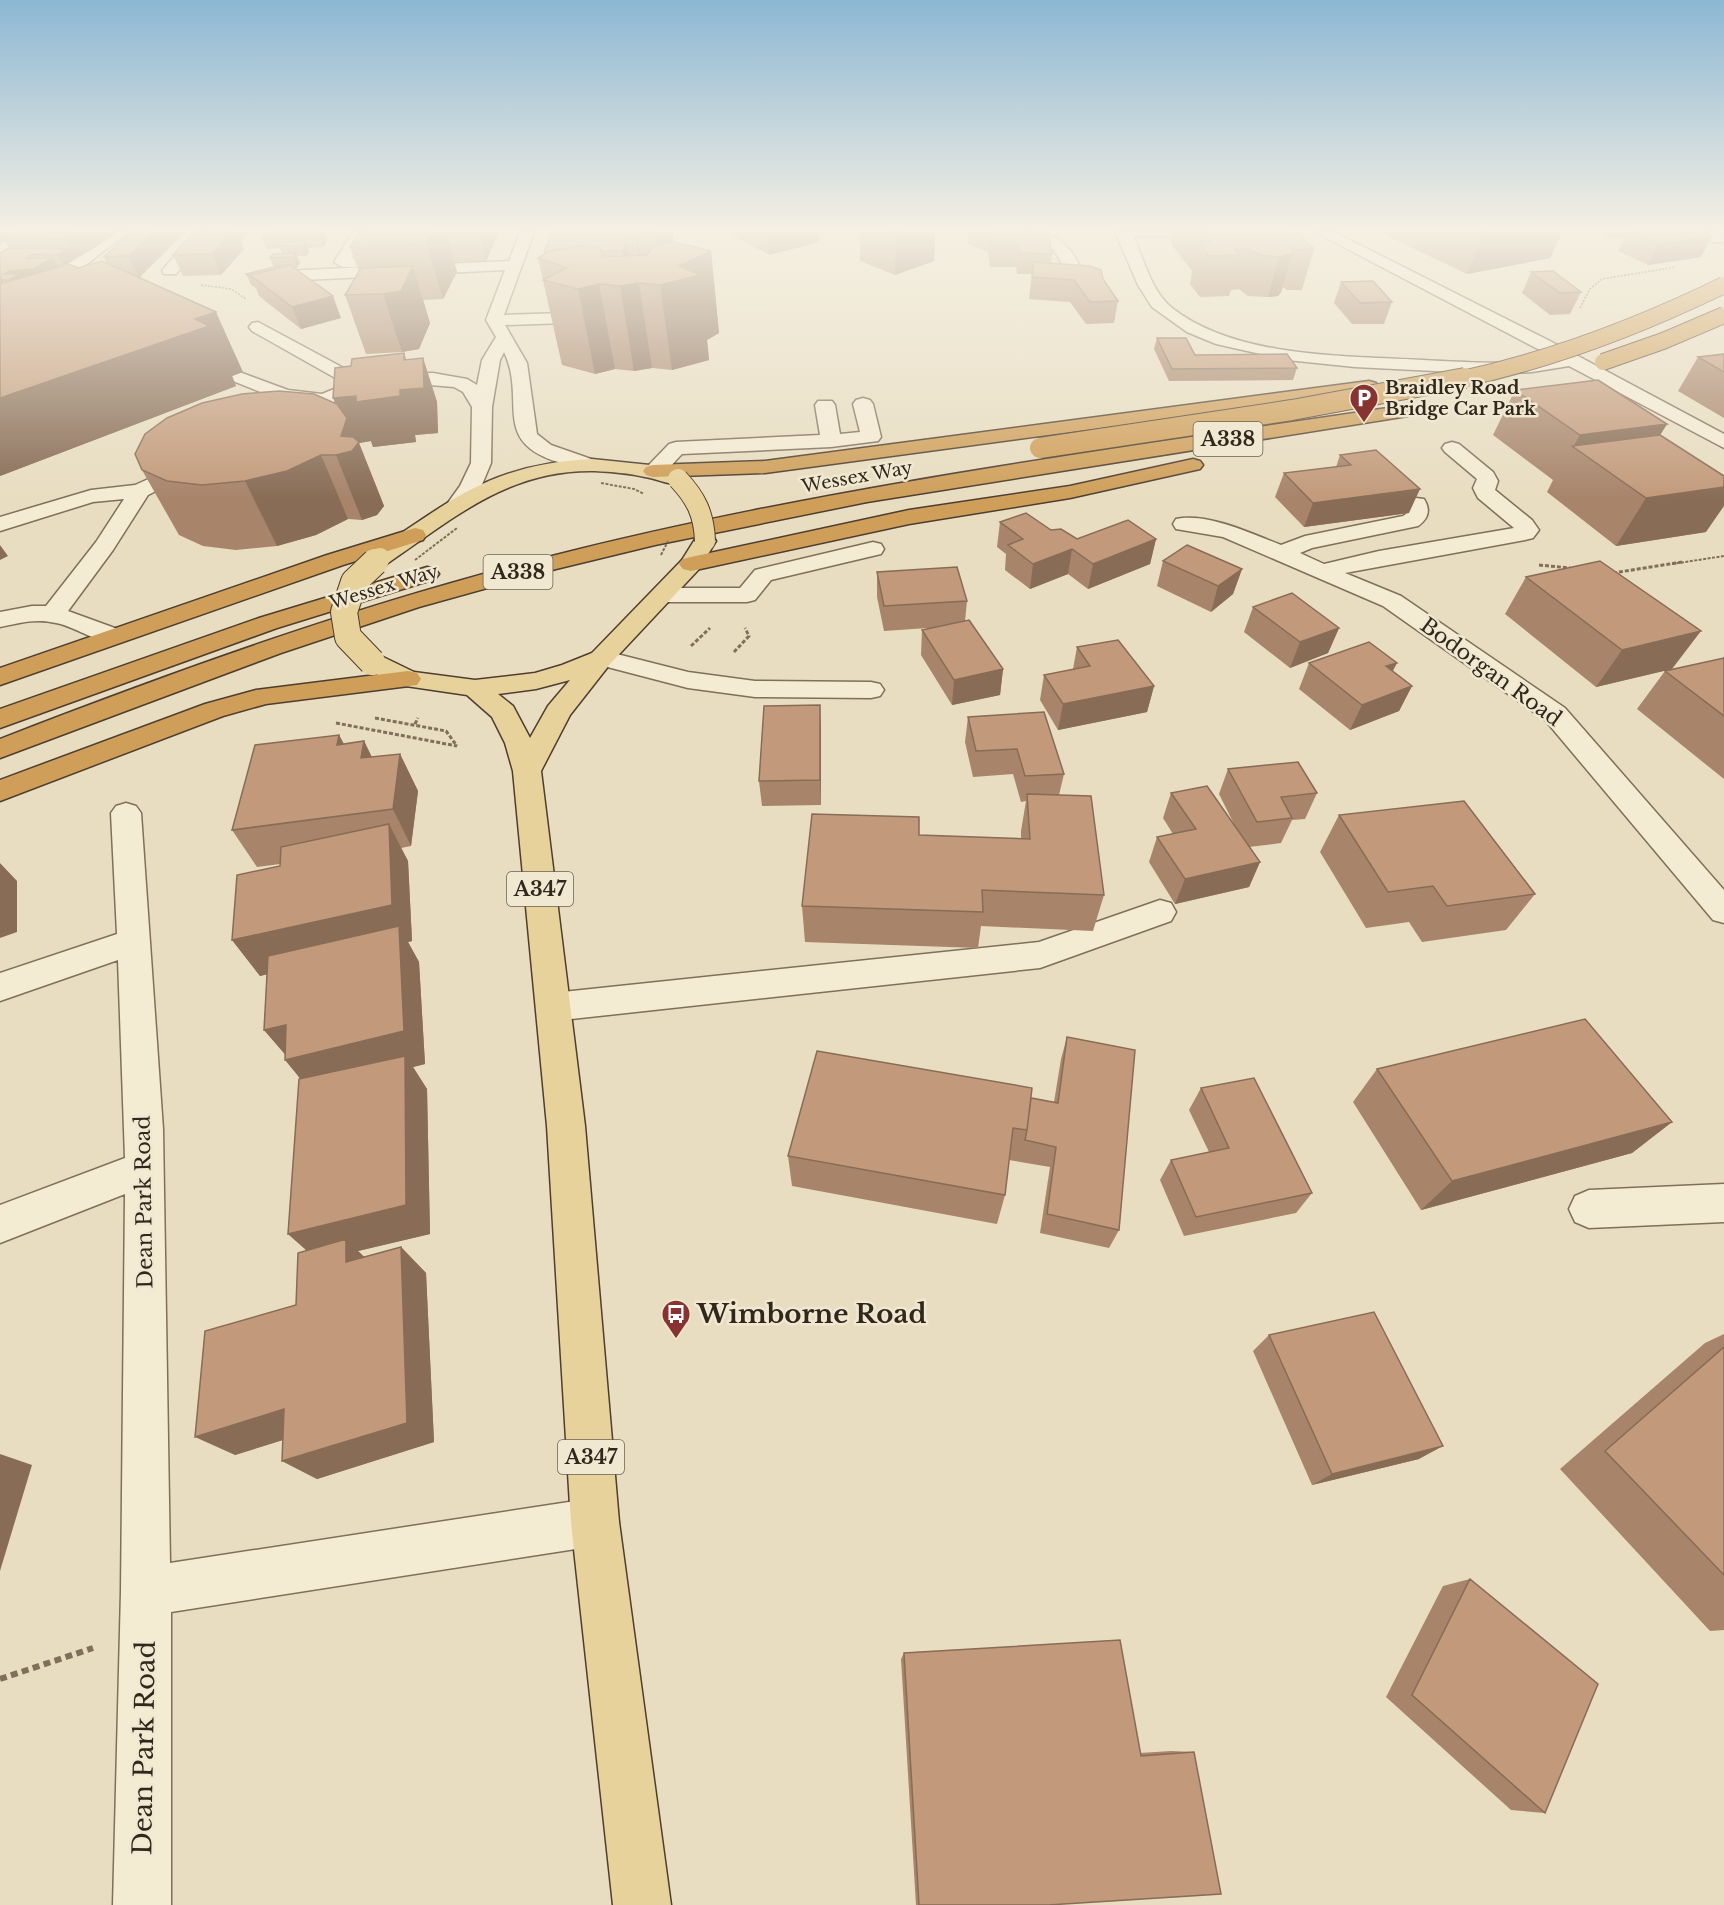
<svg xmlns="http://www.w3.org/2000/svg" width="1724" height="1905" viewBox="0 0 1724 1905" font-family="'Libre Baskerville',serif">
  <style>
    .lines { fill: none; stroke-linecap: round; stroke-linejoin: round }
    .minor-casing { stroke: #7f6f5b; stroke-width: 3 }
    .major-casing { stroke: #4d3e2f; stroke-width: 3 }
    .highway-casing { stroke: #4d3e2f; stroke-width: 3 }
    .path-far3 { stroke: #7f6f5b; stroke-width: 1.5; stroke-dasharray: 2 1.5; stroke-linecap: butt }
    .path-far2 { stroke: #7f6f5b; stroke-width: 2; stroke-dasharray: 3 1.5; stroke-linecap: butt }
    .path-far1 { stroke: #7f6f5b; stroke-width: 3; stroke-dasharray: 4 2; stroke-linecap: butt }
    .path { stroke: #7f6f5b; stroke-width: 6; stroke-dasharray: 7 4.5; stroke-linecap: butt }
    .minor { fill: #f4ebd3; fill-rule: evenodd }
    .major { fill: #e8d29c; fill-rule: evenodd }
    .highway { fill: #cf9f5a; fill-rule: evenodd }
    .major-bridge-far1-casing { stroke: #4d3e2f; stroke-width: 22; stroke-linecap: butt }
    .major-bridge-casing { stroke: #4d3e2f; stroke-width: 28; stroke-linecap: butt }
    .highway-bridge-far1-casing { stroke: #4d3e2f; stroke-width: 18; stroke-linecap: butt }
    .highway-bridge-casing { stroke: #4d3e2f; stroke-width: 22; stroke-linecap: butt }
    .path-bridge { stroke: #7f6f5b; stroke-width: 2; stroke-dasharray: 3 1.5; stroke-linecap: butt }
    .major-bridge-far1 { stroke: #e8d29c; stroke-width: 20 }
    .major-bridge { stroke: #e8d29c; stroke-width: 26 }
    .highway-bridge-far1 { stroke: #cf9f5a; stroke-width: 16 }
    .highway-bridge { stroke: #cf9f5a; stroke-width: 20 }
    .wall { fill: #a7846a }
    .shaded-wall { fill: #886c56 }
    .building { fill: #c29a7b; stroke: #886c56; stroke-width: 1.5 }
    .labels { text-anchor: middle; dominant-baseline: central; stroke-width: 5; stroke-linejoin: round; paint-order: stroke }
    .far-poi-label { font-size: 18px; font-weight: bold; fill: #31271d; stroke: #f0e8d0; text-anchor: start }
    .far-street-label { font-size: 18px; fill: #31271d; stroke: #f0e8d0 }
    .shield { fill: #f0e8d0; stroke: #6a6153; stroke-width: 1.5 }
    .shield-label { font-size: 20px; font-weight: bold; fill: #31271d }
    .street-label { font-size: 21px; fill: #31271d; stroke: #f0e8d0 }
    .near-poi-label { font-size: 26px; font-weight: bold; fill: #31271d; stroke: #f0e8d0; text-anchor: start }
    .near-street-label { font-size: 26px; fill: #31271d; stroke: #f0e8d0 }
  </style>
  <rect width="100%" height="100%" fill="#e8ddc1"/>
  <g class="lines">
    <!-- minor casing -->
    <g class="minor-casing">
      <path id="minor" d="M112,232H129L75,273H63L61,270L63,267Z
        M197,232H212L176,274H164L162,271L164,268Z
        M353,232H368L352,258L379,260L382,263L377,267L509,261L520,232H534L504,315L596,312L604,317L596,322L505,325L527,363L537,434L551,445L594,460L597,464L594,468C582,471 570,466 558,462C490,441 527,400 504,352L500,360L492,407L491,463L481,487L466,509L458,510L450,509L447,504L460,486L471,463L472,407L463,392L454,387L417,384L369,389L348,396L286,426L279,424L276,420L279,416L304,403L278,399L228,379L225,375L228,371L234,370L288,390L322,394L346,384L252,331L249,327L252,323L258,322L364,379L401,374L433,373L467,379L477,385L482,360L496,337L486,320L505,270L285,281L277,276L285,271L366,267H342L334,262Z
        M1022,232C1058,232 1070,243 1084,275L1082,278H1070L1054,250Z
        M1115,232H1212L1205,236H1133C1145,260 1150,290 1172,308C1236,358 1345,356 1423,360C1467,362 1511,366 1555,358L1315,232H1334L1550,341L1724,434V448L1569,366L1532,372L1494,374L1355,367L1287,360L1216,344L1187,332L1152,307L1138,285Z
        M1698,232H1717L1723,236L1724,241C1715,245 1704,240 1698,232Z
        M863,398L870,400L873,404L881,437L878,441L831,447L682,454C671,465 662,480 646,475L643,471L669,444L676,442L820,435L815,405L818,401H832L835,405L840,434L860,432L853,404L856,400Z
        M1452,442L1459,444L1493,472L1498,481L1495,490L1532,520L1539,530L1533,538L1525,540L1345,573L1401,596L1565,708L1724,890V923L1713,920L1545,720L1383,606L1223,537L1176,529L1173,524L1176,519C1206,512 1253,534 1281,545L1305,536L1403,516L1406,514L1405,504L1408,499L1416,498L1424,499C1431,510 1428,519 1418,526L1312,548L1300,553L1324,564L1379,551L1514,528L1478,498L1473,488L1477,479L1445,452L1442,448L1445,444Z
        M191,460L198,462L201,466L198,470L148,495L113,550L68,611L123,631L126,636L123,641C100,647 78,627 56,623C36,618 19,623 0,627V612L32,606H46L96,542L124,499L93,502L0,531V517L91,490L135,485Z
        M873,542L881,544L884,549L881,554L771,580L755,600L747,602H663L655,600L651,595L655,590L663,588H740L755,570Z
        M601,650L688,672L755,681L871,682L880,684L884,690L880,696L871,698L755,697L688,688L592,663L588,658L592,653Z
        M126,803L136,806L141,813L163,1129L170,1563L595,1498L612,1505L619,1522L612,1539L595,1546L171,1612V1905H113L121,1591L125,1194L0,1243V1205L125,1158L118,960L0,1001V973L117,934L111,813L116,806Z
        M1160,900L1171,903L1176,912L1171,921L1040,968L553,1021L541,1017L536,1007L541,997L553,993L1039,942Z
        M1724,1184V1222L1589,1228L1575,1222L1569,1209L1575,1196L1589,1190Z"/>
    </g>
    <!-- major casing -->
    <g class="major-casing">
      <path id="major" d="M592,459L650,465L685,475L688,479L685,483C672,487 659,479 645,477C628,473 612,472 595,471C509,469 454,518 388,563L380,565L372,563L369,558L372,553C452,500 491,464 592,459Z
        M705,534L713,536L716,541L699,569L610,664L570,715L541,771L585,1126L619,1522L671,1905H613L571,1522L547,1126L513,771L505,743L492,717L467,695L399,685L363,668L359,662L363,656L372,654L381,656L414,672L475,680L535,673L562,665L592,653L682,560L697,536ZM570,680L548,706L530,738L513,706L498,694L536,689Z"/>
    </g>
    <!-- highway casing -->
    <g class="highway-casing">
      <path id="highway" d="M1369,381L1376,383L1378,387L1376,391L765,473L653,477L646,475L643,471L646,467L653,465L765,461Z
        M1401,406L1408,408L1411,412L1408,416L867,502L655,545L556,569L419,607L281,653L0,758V739C178,670 358,605 544,558C825,486 1114,449 1401,406Z
        M1193,459L1200,461L1203,465L1200,469L1070,498L909,524L691,571L683,569L679,564L683,559L691,557L909,510L1070,486Z
        M415,528L423,530L426,535L423,540L343,565L0,685V668L327,555Z
        M427,567L435,569L439,574L435,579L277,628L0,728V709L259,618Z
        M408,671L417,673L421,679L417,685L266,704L223,716L0,801V780L205,704L256,690Z"/>
    </g>
    <!-- path-far3 -->
    <path class="path-far3" d="M201,285L231,289L246,299
      M1580,308L1590,289L1602,279L1676,267"/>
    <!-- path-far2 -->
    <path class="path-far2" d="M1672,564L1724,556"/>
    <!-- path-far1 -->
    <path class="path-far1" d="M1539,565L1570,568
      M1613,573L1682,562
      M691,646L710,628
      M734,652L749,636L745,628
      M375,718L446,731L457,746
      M336,723L457,746
      M415,724L418,718"/>
    <!-- path -->
    <path class="path" d="M0,1679L93,1648"/>
    <!-- minor -->
    <use href="#minor" class="minor"/>
    <!-- major -->
    <use href="#major" class="major"/>
    <!-- highway -->
    <use href="#highway" class="highway"/>
    <!-- major-bridge-far1 casing -->
    <g class="major-bridge-far1-casing">
      <path id="major-bridge-far1" d="M678,479C696,498 704,514 705,541
        M374,564L380,558"/>
    </g>
    <!-- major-bridge casing -->
    <g class="major-bridge-casing">
      <path id="major-bridge" d="M372,662L348,637L344,612L354,582L375,562"/>
    </g>
    <!-- highway-bridge-far1 casing -->
    <g class="highway-bridge-far1-casing">
      <path id="highway-bridge-far1" d="M1603,362L1663,341L1724,315
        M1458,380C1551,360 1638,327 1724,285"/>
    </g>
    <!-- highway-bridge casing -->
    <g class="highway-bridge-casing">
      <path id="highway-bridge" d="M1040,448L1292,410L1465,378"/>
    </g>
    <!-- path-bridge -->
    <path class="path-bridge" d="M601,483L634,489L644,494
      M661,555L668,541
      M415,560L457,528"/>
    <!-- major-bridge-far1 -->
    <use href="#major-bridge-far1" class="major-bridge-far1"/>
    <!-- major-bridge -->
    <use href="#major-bridge" class="major-bridge"/>
    <!-- highway-bridge-far1 -->
    <use href="#highway-bridge-far1" class="highway-bridge-far1"/>
    <!-- highway-bridge -->
    <use href="#highway-bridge" class="highway-bridge"/>
  </g>
  <!-- wall -->
  <path class="wall" d="M0,232H118L65,265L78,268L107,263L104,257L131,232L139,278L243,372L232,376L236,386L0,476V253L9,248L5,241L0,244Z
    M194,232H248L241,242L244,249L221,275L183,276L173,255Z
    M267,232H324L327,241L323,247L307,248L309,252L306,256H297L300,263L297,268H293L341,318L301,329L259,296L256,288L251,285L246,274L274,267L270,258L282,253L280,248L267,249L262,238Z
    M360,232H499L486,261L454,262L457,272L443,299L423,300L430,323L419,349L402,352L366,354L345,295L359,272L350,247Z
    M552,232H672L673,242L711,251L719,333L707,340L709,360L672,370L652,368L634,371L615,369L595,374L562,365L538,258L544,255V252Z
    M730,232H819V242L769,255L731,235Z
    M860,232H935L934,261L895,275L860,261Z
    M969,232H1048L1052,254L1051,263L1103,279L1118,301L1114,323L1086,324L1070,302L1029,299L1032,274H1017L1016,267H990L988,252L968,244Z
    M1173,232H1287L1314,249L1302,290H1287L1283,287L1281,292L1278,296L1268,297L1248,296L1239,289L1231,290L1229,296L1200,297L1190,284L1192,271L1171,244Z
    M1379,232H1562L1550,258L1467,274Z
    M1600,232H1703L1701,257L1648,265L1618,251L1625,238L1611,239Z
    M1531,272L1581,292L1570,314L1550,315L1522,293Z
    M1341,282L1392,302L1384,324H1352L1334,303Z
    M1157,338L1195,355L1297,368L1293,380L1169,381L1154,349Z
    M404,353L406,360L423,358L437,402L438,433L415,435L416,442L373,447L371,441L359,443L384,506L377,515L362,520L348,519L316,535L277,546L236,550L203,546L179,535L142,470L335,403L351,366Z
    M1724,354V418L1678,391L1698,357Z
    M1515,390L1667,424L1660,435L1706,532L1616,546L1547,492L1553,480L1493,435Z
    M1340,455L1409,513L1304,527L1275,497L1284,473L1336,467Z
    M1000,522L1051,530L1077,539H1156L1150,564L1088,589L1068,574L1030,589L1005,570L1006,554L997,547Z
    M1163,561L1242,569L1233,594L1211,612L1157,586Z
    M877,572L967,601L965,621L1003,669L1000,695L952,705L921,655L922,630L928,628L884,631L877,597Z
    M1526,577L1672,669L1596,687L1505,614Z
    M1253,607L1339,628L1328,653L1290,668L1244,632Z
    M1077,647L1154,686L1147,712L1058,730L1040,700L1044,675L1073,669Z
    M1724,658V779L1637,709L1665,671Z
    M1309,663L1393,671L1412,686L1399,711L1350,730L1299,689Z
    M968,717L1064,774L1059,795L1104,895L1093,931L981,926L978,948L805,942L802,906L919,835L1021,839V831L1026,801L1021,802L1013,774L973,777L965,742Z
    M821,731V805L762,806L759,781Z
    M339,735L344,744L364,741L372,757L400,754L418,791L411,846L401,848L408,861L412,941L408,942L419,962L425,1064L413,1067L427,1089L430,1234L358,1251L364,1257L401,1247L426,1273L434,1442L317,1479L282,1461L283,1440L235,1455L296,1305L307,1251L288,1234L300,1079L285,1054L264,1030L267,974L260,976L232,940L280,866V864L257,867L232,830Z
    M1228,769L1317,793L1305,819L1292,820L1281,843L1249,847L1260,862L1249,887L1175,904L1149,862L1157,837L1173,834L1163,818L1171,793L1236,828L1219,794Z
    M1339,815L1535,894L1506,930L1422,942L1409,922L1366,928L1320,852Z
    M1067,1037L1119,1230L1109,1248L1040,1233L1050,1167L1009,1160L1005,1195L997,1224L792,1186L788,1156L1031,1098L1054,1102L1061,1059Z
    M1377,1069L1672,1122L1632,1153L1421,1210L1353,1102Z
    M1201,1088L1312,1193L1296,1213L1184,1236L1160,1180L1171,1160L1209,1152L1189,1110Z
    M1724,1334V1630L1710,1631L1560,1469L1705,1343Z
    M1269,1335L1419,1459L1312,1485L1253,1351Z
    M1470,1579L1545,1813L1511,1810L1386,1697L1443,1586Z
    M904,1653L1140,1753L1171,1751L1194,1752L1048,1905H916L901,1659Z"/>
  <!-- shaded-wall -->
  <path class="shaded-wall" d="M0,232H18L3,238L5,241L2,243L0,239Z
    M74,232H93L99,245L74,260L63,239Z
    M97,232H118L99,245L94,234Z
    M154,232H185L139,278L129,256Z
    M231,232H248L241,242L244,249L221,275L212,254Z
    M323,232H324L327,241L323,247L320,237Z
    M433,232H446L457,272L443,299L426,243Z
    M479,232H499L486,261Z
    M629,232H672L674,249L679,266L711,251L719,333L707,340L709,360L672,370L660,285H662L655,235L637,236L645,284L643,283L636,239Z
    M775,232H819V242L769,255L768,234Z
    M903,232H935L934,261L895,275L896,235Z
    M1493,232H1562L1550,258L1467,274L1483,234Z
    M1712,236L1701,257L1648,265L1659,244Z
    M626,239L633,284L639,283L652,368L634,371L620,286L628,285L623,251Z
    M305,241L309,252L306,256L302,246Z
    M68,249L74,260L64,266L58,255Z
    M1293,252L1281,292L1278,296L1268,297L1279,257Z
    M296,253L300,263L297,268L293,257Z
    M53,258L59,268L17,290L4,274L9,271Z
    M413,266L430,323L419,349L402,352L383,294Z
    M0,276L8,290L0,305Z
    M599,284L615,369L595,374L578,289Z
    M333,296L341,318L301,329L292,307Z
    M216,312L243,372L232,376L236,386L0,476V398L195,319Z
    M404,353L416,389L423,358L437,402L438,433L415,435L416,442L373,447L371,441L359,443L384,506L377,515L362,520L336,455L344,427L333,398L400,390Z
    M1667,424L1639,469L1573,447L1580,435Z
    M321,455L348,519L316,535L277,546L245,481Z
    M1724,487V506L1706,532L1616,546L1646,498Z
    M1420,489L1409,513L1304,527L1313,503Z
    M1156,539L1150,564L1088,589L1093,564Z
    M0,545L8,556L0,560Z
    M1072,549L1068,574L1030,589L1033,564Z
    M1242,569L1233,594L1211,612L1218,586Z
    M1339,628L1328,653L1290,668L1300,642Z
    M1701,631L1672,669L1596,687L1622,650Z
    M1397,663L1384,688L1386,666Z
    M1003,669L1000,695L952,705L954,680Z
    M1154,686L1147,712L1058,730L1063,704Z
    M1412,686L1399,711L1350,730L1362,705Z
    M820,705L821,731V805L820,780Z
    M339,735L358,772L337,745Z
    M364,741L382,779L361,758Z
    M400,754L418,791L411,846L393,809Z
    M389,824L408,861L412,941L408,942L419,962L425,1064L413,1067L427,1089L430,1234L358,1251L374,1266L319,1261L288,1234L312,1093L285,1060L289,1059L264,1030L400,943L260,976L232,940Z
    M1260,862L1249,887L1175,904L1185,879Z
    M0,863L17,881V932L0,938Z
    M1672,1122L1632,1153L1421,1210L1452,1181Z
    M401,1247L426,1273L434,1442L317,1479L282,1461Z
    M284,1409L318,1429L235,1455L195,1437Z
    M1443,1446L1419,1459L1312,1485L1332,1474Z
    M0,1454L32,1465L0,1571Z"/>
  <!-- building -->
  <path class="building" d="M14,232H74L63,239L3,238Z
    M131,232H154L129,256L104,257Z
    M194,232H231L212,254L173,255Z
    M267,232H323L320,237L262,238Z
    M360,232H433L426,243L350,247Z
    M552,232H656L655,235L637,236L636,239H626L623,251H601V247L579,246L549,252H544Z
    M889,232H903L896,235Z
    M990,232H1048L1052,254L1020,253L1018,246H992Z
    M1202,232H1287L1288,234L1298,233L1314,249L1298,250L1295,246H1290L1293,252L1290,255L1279,257L1259,255L1249,249H1235L1239,255L1209,256L1199,244H1212Z
    M1479,232H1493L1483,234Z
    M1632,232H1703L1712,236L1659,244Z
    M305,241L302,246H280L283,242Z
    M674,242L711,251L679,266L700,275L660,285L639,283L620,286L599,284L578,289L543,280L567,268L538,258L550,251L579,246L601,247L602,257L647,255L653,246Z
    M9,248L68,249L58,255L33,254L27,258H53L33,269L9,271L4,274H19L9,280H2L0,276V253Z
    M296,253L293,257L270,258L273,254Z
    M102,261L216,312L195,319L209,326L0,398V284L69,264L78,268Z
    M1034,262L1090,266L1101,270L1103,279L1118,301L1090,302L1074,280L1032,277Z
    M290,265L333,296L292,307L250,275Z
    M277,266L279,268L250,275L251,277L246,274Z
    M413,266L401,291L383,294L345,295L361,268Z
    M1553,271L1581,292L1560,293L1531,272Z
    M1373,281L1392,302L1360,303L1341,282Z
    M1157,338H1186L1195,355L1287,354L1297,368L1172,369Z
    M404,353V360L423,358L424,388L400,390V396L356,402V396L333,398L335,368L351,366L352,359Z
    M1724,354V372L1698,357Z
    M1598,380L1667,424L1580,435L1515,390Z
    M279,391L314,394L337,404L347,418L341,436L353,437L359,442L352,451L336,455H321L287,471L245,481L202,485L167,481L142,470L135,454L145,434L167,418L202,403L242,394Z
    M1660,435L1724,476V487L1646,498L1572,446Z
    M1376,450L1420,489L1313,503L1284,473L1351,465L1340,455Z
    M1026,513L1051,530L1061,529L1077,539L1128,520L1156,539L1093,564L1072,549L1033,564L1008,545L1023,539L1000,522Z
    M1187,545L1242,569L1218,586L1163,561Z
    M1600,561L1701,631L1622,650L1526,577Z
    M957,567L967,601L884,606L877,572Z
    M1292,593L1339,628L1300,642L1253,607Z
    M969,620L1003,669L954,680L922,630Z
    M1118,640L1154,686L1063,704L1044,675L1090,666L1077,647Z
    M1369,642L1397,663L1386,666L1412,686L1362,705L1309,663Z
    M1724,658V716L1665,671Z
    M820,705V780L759,781L764,706Z
    M1044,712L1064,774L1025,776L1017,749L976,751L968,717Z
    M339,735L337,745L364,741L361,758L400,754L393,809L232,830L255,745Z
    M1298,762L1317,793L1281,797L1292,818L1257,822L1228,769Z
    M1207,786L1260,862L1185,879L1157,837L1196,829L1171,793Z
    M1027,794L1091,796L1104,895L982,890L983,912L802,906L812,814L919,817V835L1030,839Z
    M1464,801L1535,894L1447,906L1433,886L1388,892L1339,815Z
    M389,824L392,905L232,940L237,875L280,866L281,847Z
    M399,926L404,1031L285,1060L286,1025L264,1030L268,956Z
    M1585,1019L1672,1122L1452,1181L1377,1069Z
    M1067,1037L1135,1050L1119,1230L1047,1214L1056,1147L1025,1140L1027,1130L1031,1098L1058,1103Z
    M817,1051L1032,1088L1027,1130L1013,1128L1005,1195L788,1156Z
    M405,1056L406,1205L288,1234L299,1079Z
    M1254,1078L1312,1193L1196,1217L1171,1160L1229,1148L1201,1088Z
    M346,1239V1262L401,1247L407,1423L282,1461L284,1409L195,1437L205,1331L296,1305L298,1253Z
    M1374,1312L1443,1446L1332,1474L1269,1335Z
    M1724,1347V1575L1605,1451Z
    M1470,1579L1598,1684L1545,1813L1412,1695Z
    M1120,1640L1141,1756L1194,1752L1221,1894L1048,1905H919L904,1653Z"/>
  <!-- sky -->
  <linearGradient id="sky" x2="0" y2="1"><stop stop-color="#8cb7d4"/><stop offset="0.46" stop-color="#f5f0e3"/><stop offset="1" stop-color="#f5f0e3" stop-opacity="0"/></linearGradient>
  <rect width="1724" height="499" fill="url(#sky)"/>
  <!-- icons -->
  <defs>
    <g id="parking-pin" transform="scale(1.5)"><path d="M0 17L-7.5 6A9.5 9.5 0 1 1 7.5 6Z" fill="#883332" stroke="#f0e8d0"/><path d="M-3.5-5.5H1a3.5 3.5 0 0 1 0 7H-1V5.5H-3.5ZM-1-3.4V-.6H.8a1.4 1.4 0 0 0 0-2.8Z" fill="#fff"/></g>
    <g id="bus-pin" transform="scale(1.5)"><path d="M0 17L-7.5 6A9.5 9.5 0 1 1 7.5 6Z" fill="#883332" stroke="#f0e8d0"/><path d="M-5-6H5V4H4V6H2V4H-2V6H-4V4H-5ZM-3.5-4V0h7V-4ZM-3.5 1.2v1.5H-2V1.2ZM2 1.2v1.5H3.5V1.2Z" fill="#fff"/></g>
  </defs>
  <g fill-rule="evenodd">
    <use href="#parking-pin" x="1364" y="398"/>
    <use href="#bus-pin" x="676" y="1314"/>
  </g>
  <g class="labels">
    <!-- far-poi labels -->
    <g class="far-poi-label">
      <text x="1385" y="388">Braidley Road<tspan x="1385" dy="21">Bridge Car Park</tspan></text>
    </g>
    <!-- far-street labels -->
    <g class="far-street-label">
      <text transform="translate(857 477) rotate(-10)">Wessex Way</text>
      <text transform="translate(384 587) rotate(-17)">Wessex Way</text>
    </g>
    <!-- shield labels -->
    <g class="shield">
      <rect x="1193.5" y="422" width="69" height="34" rx="4.5"/>
      <rect x="483.5" y="555" width="69" height="34" rx="4.5"/>
      <rect x="507" y="872" width="66" height="34" rx="4.5"/>
      <rect x="558" y="1440" width="66" height="34" rx="4.5"/>
    </g>
    <g class="shield-label">
      <text x="1228" y="439">A338</text>
      <text x="518" y="572">A338</text>
      <text x="540" y="889">A347</text>
      <text x="591" y="1457">A347</text>
    </g>
    <!-- street labels -->
    <g class="street-label">
      <text transform="translate(1491 672) rotate(36)">Bodorgan Road</text>
      <text transform="translate(144 1202) rotate(-91)">Dean Park Road</text>
    </g>
    <!-- near-poi labels -->
    <g class="near-poi-label">
      <text x="697" y="1314">Wimborne Road</text>
    </g>
    <!-- near-street labels -->
    <g class="near-street-label">
      <text transform="translate(144 1748) rotate(-89)">Dean Park Road</text>
    </g>
  </g>
</svg>
